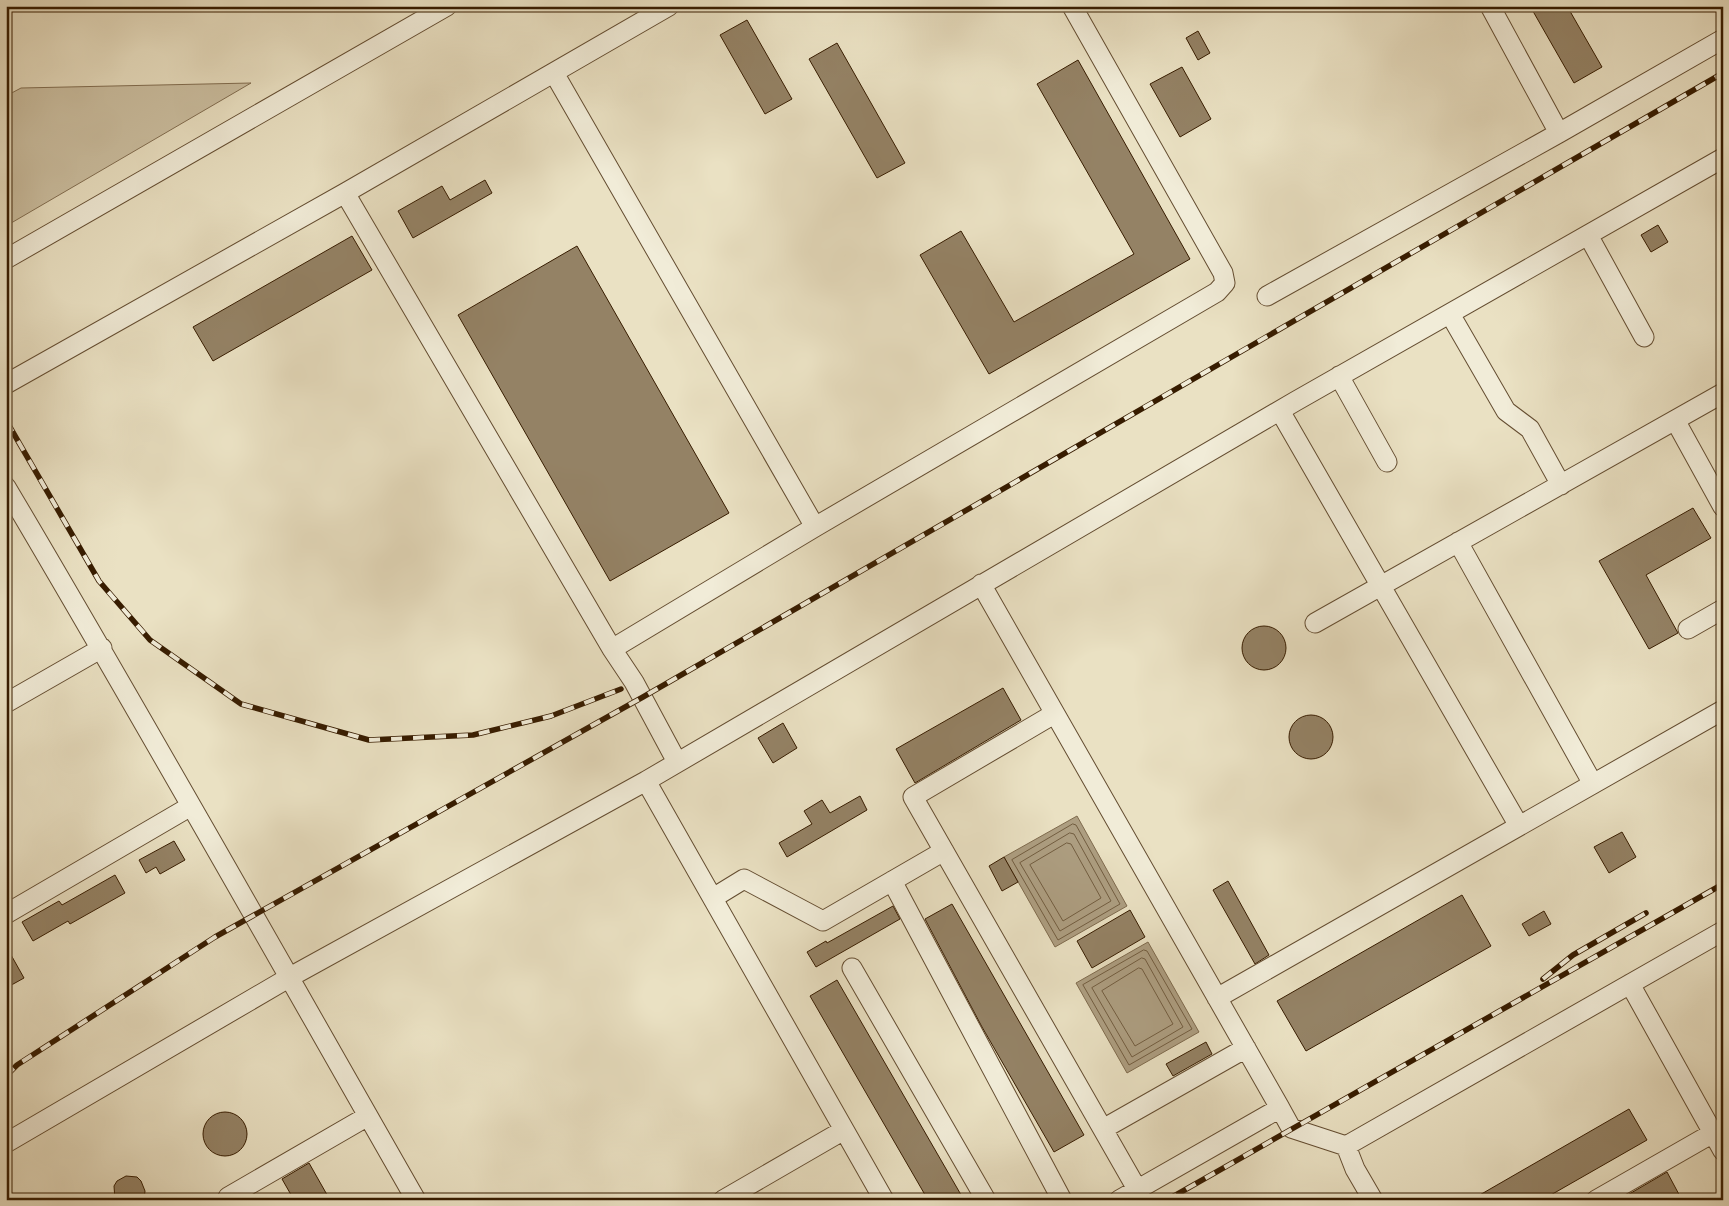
<svg xmlns="http://www.w3.org/2000/svg" width="1729" height="1206" viewBox="0 0 1729 1206" font-family="'Libre Bodoni',serif">
  <style>
    .green { fill: #ccc0a2; stroke: #826e51 }
    .water { fill: #ad9e81; stroke: #7e6a4d }
    .lines { fill: none; stroke-linecap: round; stroke-linejoin: round }
    .shore { stroke: #725d40; stroke-width: 1 }
    .building { fill: #948265; stroke: #371c00 }
    .minor-casing { stroke: #644d31; stroke-width: 21 }
    .minor { stroke: #f1ecd8; stroke-width: 19 }
    .rail-casing { stroke: #371c00; stroke-width: 5.5 }
    .rail { stroke: #f1ecd8; stroke-width: 4; stroke-dasharray: 11; stroke-linecap: butt }
  </style>
  <rect width="100%" height="100%" fill="#eae1c3"/>
  <filter id="stains"><feTurbulence type="fractalNoise" baseFrequency=".004" numOctaves="4"/><feColorMatrix values="0 0 0 0 .2 0 0 0 0 .09 0 0 0 0 .02 0 0 0 .5 -.17"/></filter>
  <radialGradient id="worn" r=".72"><stop offset=".6" stop-color="#630" stop-opacity="0"/><stop offset="1" stop-color="#630" stop-opacity=".3"/></radialGradient>
  <!-- green -->
  <path class="green" d="M251,83L6,226V96L21,88Z"/>
  <!-- water -->
  <path class="water" d="M1077,816L1127,906L1055,947L1004,857Z
    M1148,942L1199,1032L1127,1073L1076,983Z"/>
  <g class="lines">
    <!-- shore -->
    <path class="shore" d="M1073,824L1076,825L1120,904L1058,940L1012,860Z
      M1070,833L1074,834L1111,901L1060,931L1020,863Z
      M1067,843L1071,844L1101,898L1063,921L1030,865Z
      M1144,950L1147,951L1192,1029L1129,1065L1083,985Z
      M1142,958L1145,959L1183,1027L1132,1057L1092,988Z
      M1139,968L1142,969L1173,1024L1135,1046L1102,991Z"/>
  </g>
  <!-- building -->
  <path class="building" d="M1530,6H1567L1602,67L1574,83Z
    M747,20L792,99L765,114L720,35Z
    M1198,31L1210,53L1198,60L1186,38Z
    M837,43L905,163L877,178L809,59Z
    M1078,60L1190,259L989,374L920,255L961,231L1014,322L1134,254L1037,84Z
    M1182,67L1211,119L1180,137L1150,84Z
    M485,180L492,193L413,238L398,211L442,186L450,200Z
    M1658,225L1668,242L1651,252L1641,235Z
    M352,236L372,270L213,361L193,327Z
    M577,246L729,513L610,581L458,315Z
    M1693,508L1711,538L1646,575L1678,633L1649,649L1599,561Z
    M1242 648a22 22 0 1 1 44 0a22 22 0 1 1-44 0Z
    M1003,688L1021,720L915,783L896,749Z
    M1289 737a22 22 0 1 1 44 0a22 22 0 1 1-44 0Z
    M783,723L797,748L773,763L758,738Z
    M860,796L867,810L787,857L779,843L812,824L804,811L822,800L830,813Z
    M1622,832L1636,857L1609,873L1594,847Z
    M174,841L185,860L160,874L156,867L146,873L139,860Z
    M1004,857L1018,882L1002,891L989,866Z
    M115,875L125,893L70,924L68,921L33,941L22,922L59,901L62,905Z
    M1228,881L1269,955L1255,964L1213,890Z
    M1462,895L1491,946L1306,1051L1277,1001Z
    M952,904L1084,1135L1054,1152L982,1027L925,919Z
    M893,906L900,919L816,967L807,952L826,941L827,943Z
    M1130,910L1145,937L1092,968L1077,941Z
    M1544,911L1551,924L1529,936L1522,924Z
    M6,946L24,978L6,988Z
    M837,980L964,1200H928L810,996Z
    M1206,1042L1212,1054L1173,1076L1166,1064Z
    M1629,1109L1647,1140L1542,1200H1471Z
    M203 1134a22 22 0 1 1 44 0a22 22 0 1 1-44 0Z
    M309,1163L330,1200H294L282,1179Z
    M1667,1172L1682,1200H1619Z
    M126,1176L137,1177L141,1181L145,1191L144,1200H115L114,1186L117,1181Z"/>
  <g class="lines">
    <!-- minor casing -->
    <g class="minor-casing">
      <path id="minor" d="M1490,6L1559,133
        M554,73L815,527
        M345,193L612,649L634,682L677,762
        M1588,235L1644,337
        M6,259L447,6
        M1267,296L1559,133L1723,39
        M1450,314L1506,411L1530,429L1561,485
        M1339,376L1387,462
        M6,384L345,193L669,6
        M1280,411L1519,826
        M1675,420L1723,507
        M6,487C146,723 280,962 416,1200
        M1458,542L1593,784
        M981,584L1280,1108
        M1315,623L1723,393
        M1688,629L1723,609
        M612,649L815,527L1217,292L1225,283L1223,273L1072,6
        M6,703L102,648
        M1054,714L913,797L1137,1189
        M646,781L884,1200
        M892,881L1062,1200
        M713,898L744,879L823,921L944,851
        M6,914L191,806
        M852,968L986,1200
        M1630,984L1723,1151
        M1217,998L1723,710
        M1103,1129L1246,1048
        M6,1143L290,977L646,781L1296,401L1723,158
        M1346,1146L1355,1169L1373,1200
        M227,1200L228,1197L368,1116
        M723,1200L844,1130
        M1119,1200L1280,1108L1291,1128L1346,1146L1723,931
        M1596,1200L1713,1133"/>
    </g>
    <!-- minor -->
    <use href="#minor" class="minor"/>
    <!-- rail casing -->
    <g class="rail-casing">
      <path id="rail" d="M7,422L99,581L150,640L241,704L369,740L473,735L551,716L621,689
        M1543,979L1573,955L1646,913
        M6,1076L17,1065L215,937L643,697L1723,73
        M1167,1200L1723,884"/>
    </g>
    <!-- rail -->
    <use href="#rail" class="rail"/>
  </g>
  <!-- margin -->
  <rect width="1729" height="1206" fill="none" stroke="#eae1c3" stroke-width="25"/>
  <rect x="8" y="8" width="1714" height="1191" fill="none" stroke="#371c00" stroke-width="2.5"/>
  <rect x="12" y="12" width="1704" height="1181" fill="none" stroke="#371c00"/>
  <rect width="100%" height="100%" filter="url(#stains)"/>
  <rect width="100%" height="100%" fill="url(#worn)"/>
</svg>
